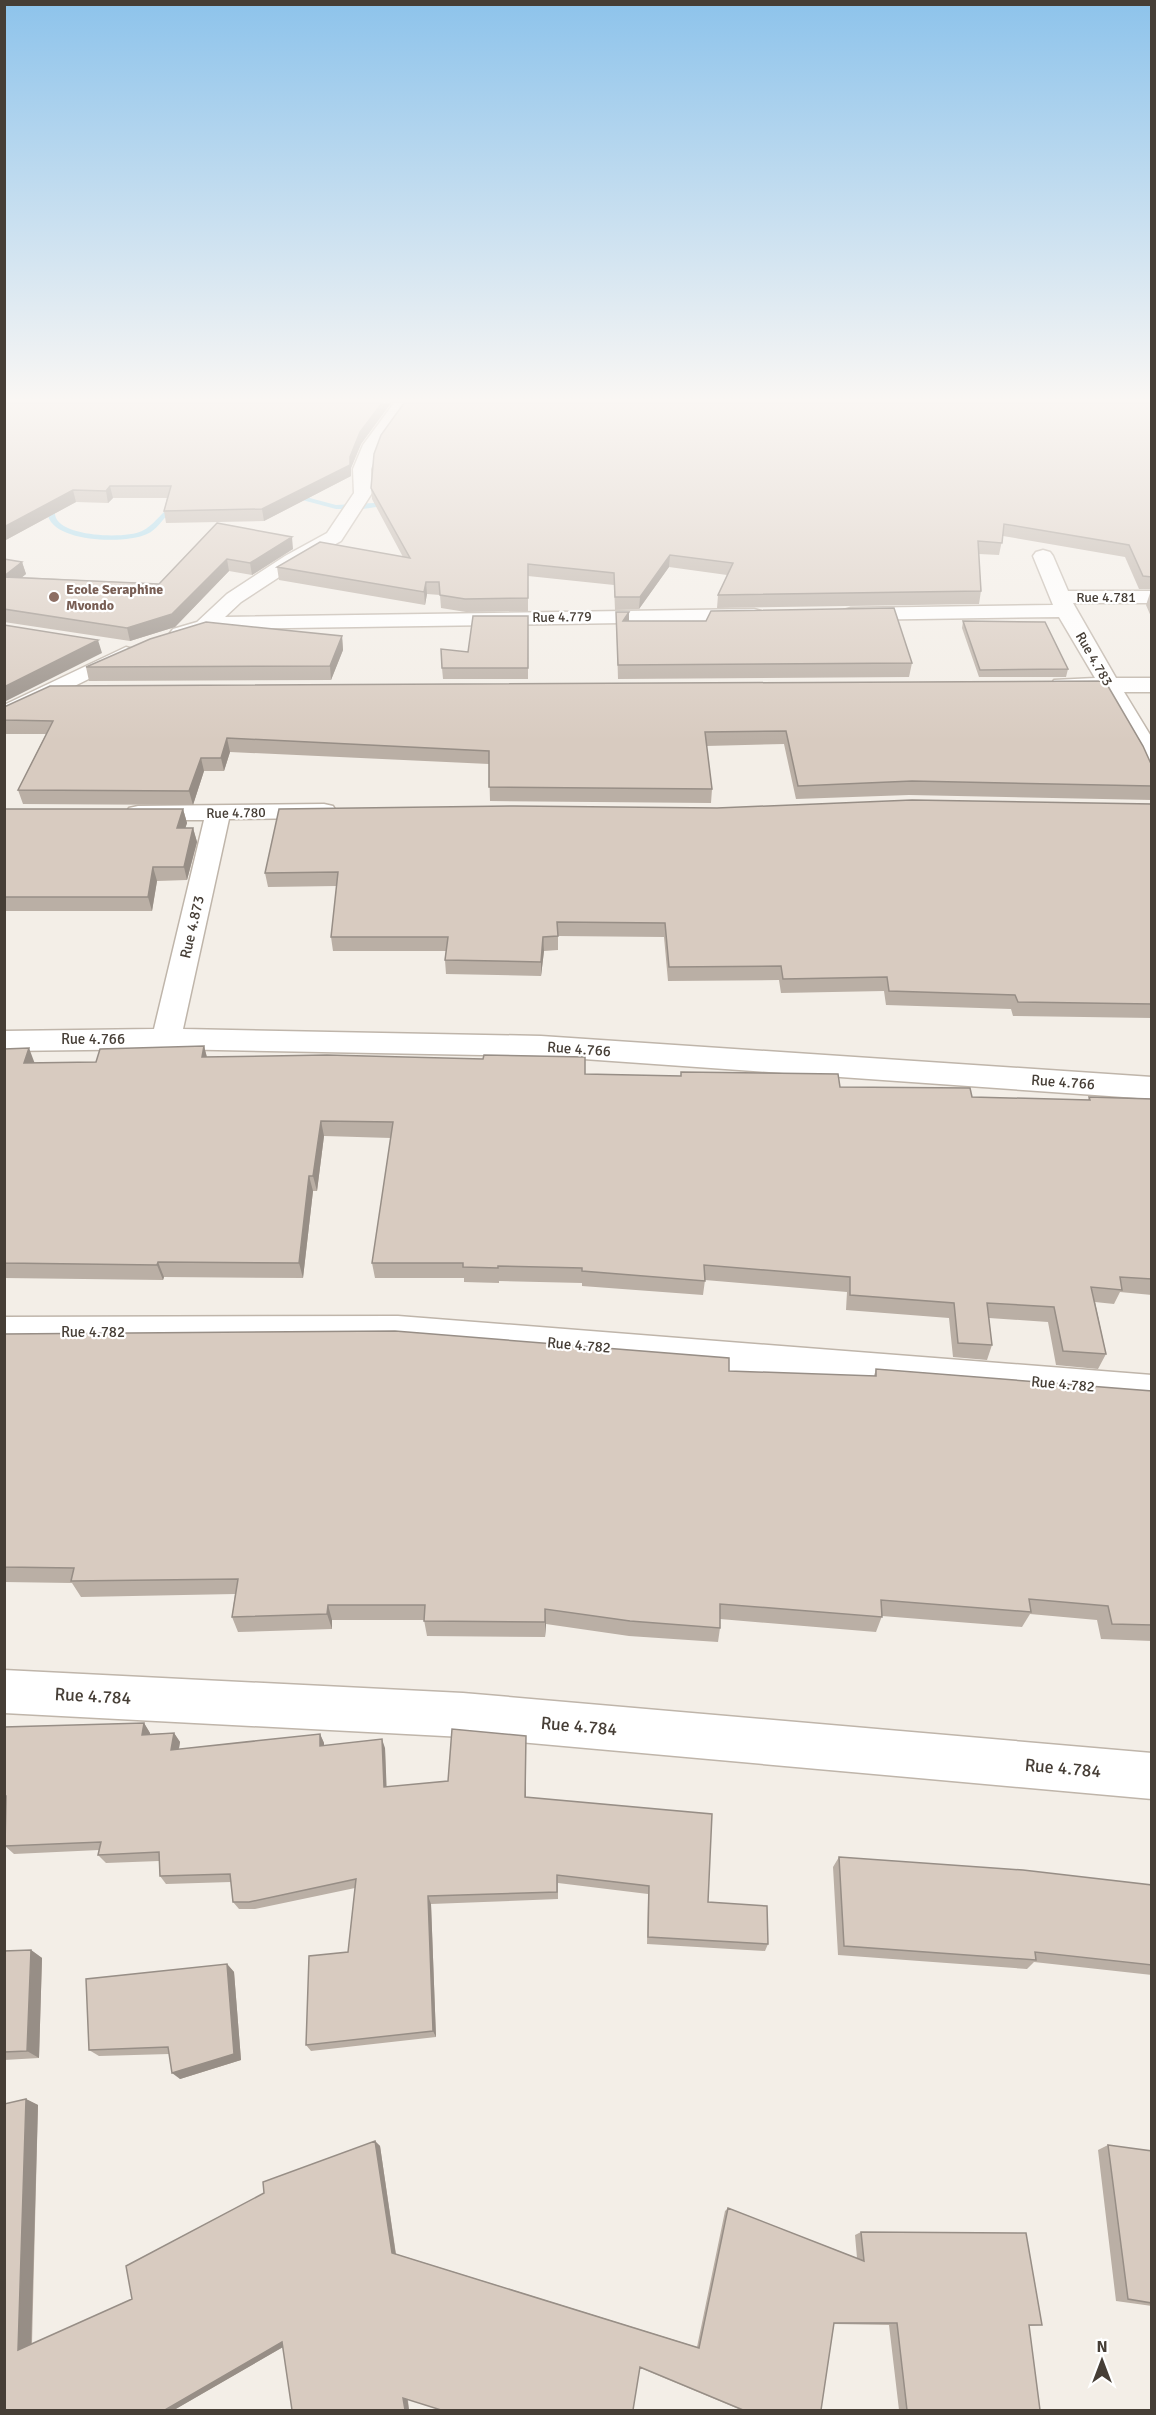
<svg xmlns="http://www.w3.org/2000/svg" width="1156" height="2415" viewBox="0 0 1156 2415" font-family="Signika,sans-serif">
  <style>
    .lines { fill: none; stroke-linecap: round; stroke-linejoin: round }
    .stream { fill: #a4daef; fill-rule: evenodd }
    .minor-casing { stroke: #bfb5aa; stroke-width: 3 }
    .minor { fill: #fff; fill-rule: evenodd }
    .wall { fill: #baafa5 }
    .shaded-wall { fill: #978e86 }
    .building { fill: #d8cbc0; stroke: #978e86; stroke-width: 1.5 }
    .education-dot { fill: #8d6e63; stroke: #fff; stroke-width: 2 }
    .labels { text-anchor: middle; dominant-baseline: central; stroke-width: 4.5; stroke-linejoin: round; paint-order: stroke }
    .far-education-label { font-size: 14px; font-weight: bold; fill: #785e54; stroke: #fff; text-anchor: start }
    .far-street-label { font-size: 14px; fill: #463e36; stroke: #fff }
    .street-label { font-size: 15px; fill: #463e36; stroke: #fff }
    .near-street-label { font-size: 18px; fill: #463e36; stroke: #fff }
  </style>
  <rect width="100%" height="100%" fill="#f3eee7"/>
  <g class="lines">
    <!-- stream -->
    <path class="stream" d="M291,493L336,505L392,502L396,504L363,509H336L291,497Z
      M48,497L55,499C55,505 54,513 56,518C65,537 125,539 142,531C157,524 162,508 179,503L183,505C179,508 175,509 171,512C162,519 157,530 147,534C126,544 56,543 48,516C47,511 48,502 48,497Z"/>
    <!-- minor casing -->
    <g class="minor-casing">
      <path id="minor" d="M394,403H410L380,445L371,469L372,493L341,541L299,564L241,602L225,617L754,609L761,611L764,615L761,619L754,621L229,629C214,631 185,640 173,637L170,633L173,629L197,622L227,594L285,556L327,533L354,493L353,469L363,445Z
        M1043,550L1050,552L1053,556L1068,591H1152V603H1073L1116,678H1152V692H1124L1152,738V765L1144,763L1140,758L1102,692L1054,690L1051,685L1054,680L1095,678L1059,617L851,620L844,618L841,614L844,610L851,608L1053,605L1033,556L1036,552Z
        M126,647L133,649L137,653L133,657L4,721V705Z
        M324,804L333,806L336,811L333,816L324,818L229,819L183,1029L541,1036L1152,1077V1099L541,1056L166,1049L4,1051V1031L154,1029L204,820H138L129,818L126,813L129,808L138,806Z
        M398,1316L1152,1375V1407L398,1346L4,1347V1317Z
        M4,1670L463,1693L1152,1753V1799L463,1737L4,1713Z"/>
    </g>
    <!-- minor -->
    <use href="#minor" class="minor"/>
  </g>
  <!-- wall -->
  <path class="wall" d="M4,403H391L361,444L351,468V476L264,521L166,523L164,511L167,498H113L108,503L76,502L4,541Z
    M1152,403V589H1139L1125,557L1003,536L999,555L979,554L981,591L979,604L717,608L718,595L727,575L669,567L639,609L615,610L614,585L528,576V611L466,612L441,608L440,595L427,594L425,605L279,580L277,567L403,557L372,499L371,488Z
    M217,523L293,549L252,575L229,571L175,627L130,641L4,622V559L22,562L26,574L22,577L159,584Z
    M1152,592V619L1146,605L1150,593Z
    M616,612H629V621L912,663L909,677L618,679Z
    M963,621L1068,669L1066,677H979L962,628Z
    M528,627V679H443L442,668L468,652Z
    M342,636L343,650L331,680L89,681L86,667Z
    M1105,681L1152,766V800L909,795L796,799L784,744L706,746L712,789L711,803L490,801L489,764L230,752L224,771H204L193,805L23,804L18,790L46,734H4V707Z
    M1152,804V1018L1013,1016L1011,1009L886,1005L884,991L781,993L779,980L668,981L664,937L558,936V950L544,951L541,976L446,974L445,960L446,951H333L331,937L337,886L268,887L265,873L717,808Z
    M4,809H183L187,823L185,828H193L197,842L187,880L157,881L152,911H4Z
    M204,1046L207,1057L585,1074L681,1076V1072L840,1087L972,1097L1088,1100L1089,1097L1152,1099V1295L1120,1292L1114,1304L1095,1302L1106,1354L1098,1369L1056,1365L1048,1322L989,1318L992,1345L987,1360L953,1357L949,1318L846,1310L847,1292L705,1280L703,1295L582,1286V1283L499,1281V1283L464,1282V1278H375L372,1263L391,1138L324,1136L317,1191H313L303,1278L164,1277L163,1280L4,1278V1049L35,1063L96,1062Z
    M4,1334L729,1371L874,1376L876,1369L1152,1391V1641L1101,1639L1097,1620L1030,1614L1022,1627L882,1616L876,1632L720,1619V1628L718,1642L629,1636L546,1624L545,1637L427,1636L424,1620H332V1629L238,1632L232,1617L235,1594L81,1597L72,1583L4,1582Z
    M144,1723L150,1733V1734L174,1733L180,1742L179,1749L320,1734L324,1743V1746L385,1748L386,1787L448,1781L526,1736V1797L708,1902L768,1944L765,1951L647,1944L648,1894L558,1883V1899L431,1904L436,2037L311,2051L306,2045L348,1952L355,1888L255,1909H239L233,1902L231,1882L166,1884L160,1876L159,1861L106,1863L98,1855L99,1850L14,1854L5,1846L6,1805H4V1727Z
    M839,1857L1152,1885V1975L1034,1962L1027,1969L838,1955L833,1867Z
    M31,1950L42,1958L39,2058L4,2060V1951Z
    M227,1964L234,1972L241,2060L180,2079L169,2054L99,2056L89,2050Z
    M26,2099L38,2105L32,2344L132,2299L375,2141L380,2146L396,2254L697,2347L725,2211L728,2208L857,2258L855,2235L861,2232L1042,2325L1029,2326L1040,2410H899L889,2325L834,2324L821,2410H741L640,2368L408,2400L409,2410H292L283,2347L174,2410H4Z
    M1108,2145L1152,2151V2306L1116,2301L1098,2150Z"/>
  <!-- shaded-wall -->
  <path class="shaded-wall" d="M382,403H391L361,444L351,468V476L264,521L262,509L350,457L360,432Z
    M110,486L113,498L108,503L106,491Z
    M73,490L76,502L4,541V527Z
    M292,537L293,549L252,575L250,563Z
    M670,555L669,567L639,609L640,597Z
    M227,559L229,571L175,627L130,641L127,628Z
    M22,562L26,574L8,589L4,576Z
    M426,582L427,594L425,605L424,592Z
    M629,612V625L623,621Z
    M342,636L343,650L331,680L330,666Z
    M98,640L102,653L4,702V687Z
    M227,738L230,752L224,771L221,758Z
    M201,758L204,771L193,805L189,791Z
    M183,809L187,823L181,842L177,828Z
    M193,828L197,842L187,880L184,867Z
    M153,867L157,881L152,911L148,897Z
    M543,937L544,951L541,976V962Z
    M204,1046L208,1062L202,1057Z
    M29,1048L35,1064L24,1063Z
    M321,1121L324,1136L317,1191L313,1176Z
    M309,1176L313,1191L303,1278L299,1263Z
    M158,1262L164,1277L163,1280L157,1265Z
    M328,1605L332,1620V1629L327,1614Z
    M545,1609L546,1624L545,1637Z
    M144,1723L150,1733L149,1744L142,1735Z
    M174,1733L180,1742L177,1759L171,1750Z
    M320,1734L324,1743V1756L320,1746Z
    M526,1736V1806L525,1797Z
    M382,1739L385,1748L387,1796L384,1787Z
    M428,1896L431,1904L436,2037L433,2031Z
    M31,1950L42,1958L39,2058L27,2051Z
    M227,1964L234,1972L241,2060L180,2079L172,2073Z
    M26,2099L38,2105L31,2351L18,2350Z
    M375,2141L380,2146L396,2256L392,2253Z
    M282,2342L290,2343L174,2410H165Z
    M407,2397L409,2410H405L403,2398Z"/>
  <!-- building -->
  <path class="building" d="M4,403H382L360,432L350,457V465L262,509L164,511L171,486H110L106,491L73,490L4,527Z
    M404,403H1152V577L1143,576L1129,545L1004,524L1002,543L978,541L981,591L718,595L733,563L670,555L640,597H615L614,573L528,564V598L465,599L440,595L439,582H426L424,592L277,567L320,542L410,558L371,488L374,454L381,435Z
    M217,523L292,537L250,563L227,559L172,614L127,628L4,609V577L159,584Z
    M4,559L22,562L4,576Z
    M894,608L912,663L618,665L616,612H629L623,621H706L711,611Z
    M473,616H528V668H442L441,649L468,652Z
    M963,621L1045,622L1068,669L980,670Z
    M206,622L342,636L330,666L86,667L150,639Z
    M4,625L98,640L4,687Z
    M1105,681L1143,746L1152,766V786L912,781L798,786L786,731L705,732L712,789L489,787V751L227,738L221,758H201L189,791L18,790L53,721L4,720V707L50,686Z
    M912,800L1152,804V1004L1018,1002L1015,995L889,991L887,977L783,979L781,966L669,967L665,923L557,922L558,936L543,937L541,962L445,960L448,937H331L338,872L265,873L279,809L514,806L717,808Z
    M4,809H183L177,828H193L184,867H153L148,897H4Z
    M204,1046L202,1057L327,1055L483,1059L484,1055L585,1057V1074L681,1076V1072L838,1074L840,1087L970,1088L972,1097L1090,1100L1089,1097L1152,1099V1279L1120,1277L1122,1290L1091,1287L1106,1354L1063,1351L1054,1307L987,1303L992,1345L958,1343L954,1303L850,1295V1277L704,1265L705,1281L582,1271V1268L498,1266V1268L463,1267V1263H372L393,1122L321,1121L313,1176H309L299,1263L158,1262L157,1265L4,1263V1049L29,1048L24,1063L96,1062L100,1049Z
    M395,1331L729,1358V1371L876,1376V1369L1152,1391V1625L1112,1624L1108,1606L1029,1599L1031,1612L881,1600L882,1617L720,1604V1628L630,1621L545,1609V1622L424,1621L425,1605H328L327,1614L232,1617L238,1579L71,1581L74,1568L4,1567V1334Z
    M144,1723L142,1735L174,1733L171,1750L320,1734V1746L382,1739L384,1787L448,1781L452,1729L526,1736L525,1797L712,1814L708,1902L767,1906L768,1944L648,1937L649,1886L557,1875V1892L428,1896L433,2031L306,2045L309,1956L348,1952L356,1879L249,1902H233L230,1874L160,1876L159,1852L98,1855L101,1842L5,1846L6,1796H4V1727Z
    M839,1857L1023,1870L1152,1885V1965L1035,1952L1036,1960L844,1946Z
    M31,1950L27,2051L4,2052V1951Z
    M227,1964L234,2054L172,2073L168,2047L89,2050L86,1979Z
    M26,2099L18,2350L132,2299L126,2266L264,2193L263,2182L375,2141L392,2253L699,2348L728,2208L864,2261L861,2232L1026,2233L1042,2325H1029L1040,2410H907L897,2323H834L821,2410H743L640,2367L633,2410H441L403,2398L405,2410H292L282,2342L165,2410H4V2104Z
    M1108,2145L1152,2151V2303L1128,2299Z"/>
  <!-- sky -->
  <linearGradient id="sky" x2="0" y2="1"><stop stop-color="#8dc3eb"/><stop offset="0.54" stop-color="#faf7f4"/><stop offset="1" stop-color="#faf7f4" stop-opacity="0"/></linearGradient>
  <rect width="1156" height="741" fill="url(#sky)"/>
  <!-- markers -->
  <circle class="education-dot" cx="54" cy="597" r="6"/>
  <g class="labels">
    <!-- far-education labels -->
    <g class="far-education-label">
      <text x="66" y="589">Ecole Seraphine<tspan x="66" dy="16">Mvondo</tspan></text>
    </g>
    <!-- far-street labels -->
    <g class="far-street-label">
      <text x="1106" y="597">Rue 4.781</text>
      <text transform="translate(562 617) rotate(-1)">Rue 4.779</text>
      <text transform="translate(1094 659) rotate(60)">Rue 4.783</text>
      <text transform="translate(236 813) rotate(-1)">Rue 4.780</text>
    </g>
    <!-- street labels -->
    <g class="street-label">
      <text transform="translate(192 927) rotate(-77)">Rue 4.873</text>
      <text x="93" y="1039">Rue 4.766</text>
      <text transform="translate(579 1049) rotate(4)">Rue 4.766</text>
      <text transform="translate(1063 1082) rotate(4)">Rue 4.766</text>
      <text x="93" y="1332">Rue 4.782</text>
      <text transform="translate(579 1345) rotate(5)">Rue 4.782</text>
      <text transform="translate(1063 1384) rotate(5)">Rue 4.782</text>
    </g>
    <!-- near-street labels -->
    <g class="near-street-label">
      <text transform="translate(93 1696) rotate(3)">Rue 4.784</text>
      <text transform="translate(579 1726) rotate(5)">Rue 4.784</text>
      <text transform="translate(1063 1768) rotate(5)">Rue 4.784</text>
    </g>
  </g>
  <!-- border -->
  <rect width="1156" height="2415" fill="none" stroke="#463e36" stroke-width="12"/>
  <!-- north arrow -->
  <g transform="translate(1102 2361)" stroke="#ffffff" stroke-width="4.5" paint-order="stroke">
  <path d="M0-4.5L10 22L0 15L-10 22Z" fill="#463e36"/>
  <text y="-9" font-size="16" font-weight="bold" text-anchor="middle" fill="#463e36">N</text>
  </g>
</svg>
